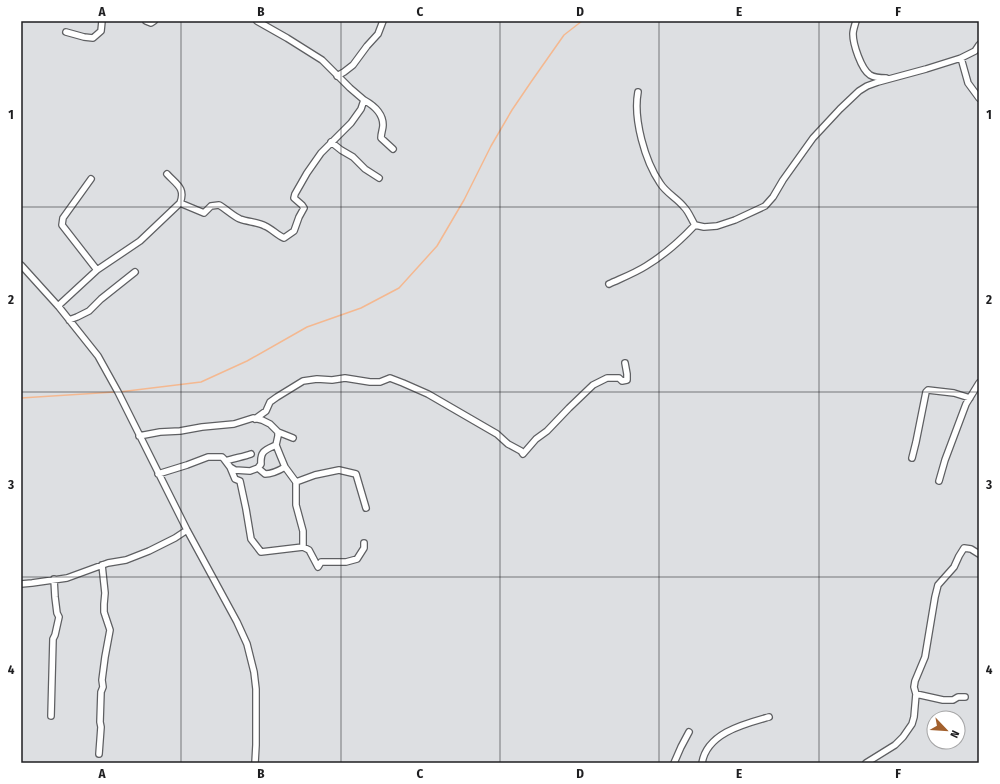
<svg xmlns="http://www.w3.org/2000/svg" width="1000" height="784" viewBox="0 0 1000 784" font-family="'Fira Sans Condensed',sans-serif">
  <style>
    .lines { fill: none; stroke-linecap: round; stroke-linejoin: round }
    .stream { stroke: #f4b890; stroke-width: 1.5 }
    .minor-casing { stroke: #5e5f62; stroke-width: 8 }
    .minor { stroke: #fff; stroke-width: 5.5 }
    .grid { fill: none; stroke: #1e1e20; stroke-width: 1; stroke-opacity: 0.55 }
    .neatline { fill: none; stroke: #1e1e20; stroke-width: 1.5 }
    .grid-label { font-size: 13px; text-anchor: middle; font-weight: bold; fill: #1e1e20 }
  </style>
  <rect width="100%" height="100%" fill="#dddfe2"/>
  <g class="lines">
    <!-- stream -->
    <path class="stream" d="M119,392L201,382L247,361L307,327L361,308L399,288L437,246L464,200L491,146L512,110L531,82L564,35L582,21
      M21,398L115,392"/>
    <!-- minor casing -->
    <g class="minor-casing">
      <path id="minor" d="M146,21L151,23L154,21
        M856,21C855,25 853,30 853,34C853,44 861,69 870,75C875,78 881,78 886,78
        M66,32L84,37L93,38L101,31L102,21
        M961,58L968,83L979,98
        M337,76L344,72L353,65L367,46L378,34L383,21
        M638,92C633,119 645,161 660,183C666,193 677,198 684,207C689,212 691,219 695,225
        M364,100C373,105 383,113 383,125C383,129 381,133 381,138L393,149
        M331,142L341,150L353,157L365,169L379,178
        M91,179L63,218L62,225L97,270
        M180,203L204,213L211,206L219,205C226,209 233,216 240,219C248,222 258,222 265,226C272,229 277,235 284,238L294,231L299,217L304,208L302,205L294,198L295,194L307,173L321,153L351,123L361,109L364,100L350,88L322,60L287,38L257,21
        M21,265L59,307L98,356L118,392L187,530L237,622L247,644L254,672L256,689V745L255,763
        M609,284C622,278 635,273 646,266C664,255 681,240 695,225L704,227L717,226L735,220L765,206L773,197L783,180L813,138L840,109L859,91L867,86L878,82L926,69L961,58L975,51L979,45
        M58,306L97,270L140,241L180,203C186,188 176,184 167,174
        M69,320L77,317L89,311L101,299L135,272
        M255,419L266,411L270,402L277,397L303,381L317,379L332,380L345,378L370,382H380L390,378L403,383L428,394L497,434L508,444L521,451L523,454L536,439L547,431L569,408L593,385L607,378H619L622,381L627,380V374L625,363
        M278,432V436L276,445L280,455L285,467L296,482V505L303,531V547
        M139,436L160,432L180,431L202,427L234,424L253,418L262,420L270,424L278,432L293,438
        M912,458L916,442L926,392L928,390L954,393L970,398
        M226,461C234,458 243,457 251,454
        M230,467L235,479L240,481L246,509L251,539L261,552L303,547L309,550L318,567L321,562H346L357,559L364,548V543
        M258,468L265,474C272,474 280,470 285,467
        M158,474L187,465L208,457H222L224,459L230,467L235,470L250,471L258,468L261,464C260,451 265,450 276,445
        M939,481L945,460L966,404L979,383
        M296,482L315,475L339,470L356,474L366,508
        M21,584L32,583L67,578L108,563L126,560L149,551L175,538L187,530
        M916,694L914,687L915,681L925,657L935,597L938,585L954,567L959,556L964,548L971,549L979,554
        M51,716L53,639L55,635L59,617L57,613L55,597L54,579
        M99,754L101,727L100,722L101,692L103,687L102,680L105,657L110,630L104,612V604L105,593L102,565
        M674,763L681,747L689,732
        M702,763C707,733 744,724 769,717
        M866,763L895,745L903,737L912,724L914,717L916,694L943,700H953L958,697H965"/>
    </g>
    <!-- minor -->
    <use href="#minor" class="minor"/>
  </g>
  <!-- grid -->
  <path class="grid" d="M181,21V763M341,21V763M500,21V763M659,21V763M819,21V763M21,207H979M21,392H979M21,577H979"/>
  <!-- border -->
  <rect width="1000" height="784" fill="none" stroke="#ffffff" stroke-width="44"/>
  <!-- north arrow -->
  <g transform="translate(946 730) rotate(115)"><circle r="19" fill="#ffffff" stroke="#a5a5a6"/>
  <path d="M0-3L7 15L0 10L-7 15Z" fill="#a2602d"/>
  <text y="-6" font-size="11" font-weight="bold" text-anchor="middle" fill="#1e1e20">N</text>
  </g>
  <rect x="22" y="22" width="956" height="740" class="neatline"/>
  <g class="grid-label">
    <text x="102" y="16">A</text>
    <text x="261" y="16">B</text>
    <text x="420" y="16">C</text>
    <text x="580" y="16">D</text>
    <text x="739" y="16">E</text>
    <text x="898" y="16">F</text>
    <text x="11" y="119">1</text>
    <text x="989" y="119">1</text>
    <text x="11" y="304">2</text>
    <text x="989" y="304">2</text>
    <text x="11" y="489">3</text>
    <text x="989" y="489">3</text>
    <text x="11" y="674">4</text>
    <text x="989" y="674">4</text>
    <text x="102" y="778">A</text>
    <text x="261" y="778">B</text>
    <text x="420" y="778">C</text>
    <text x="580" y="778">D</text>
    <text x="739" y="778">E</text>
    <text x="898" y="778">F</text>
  </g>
</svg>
